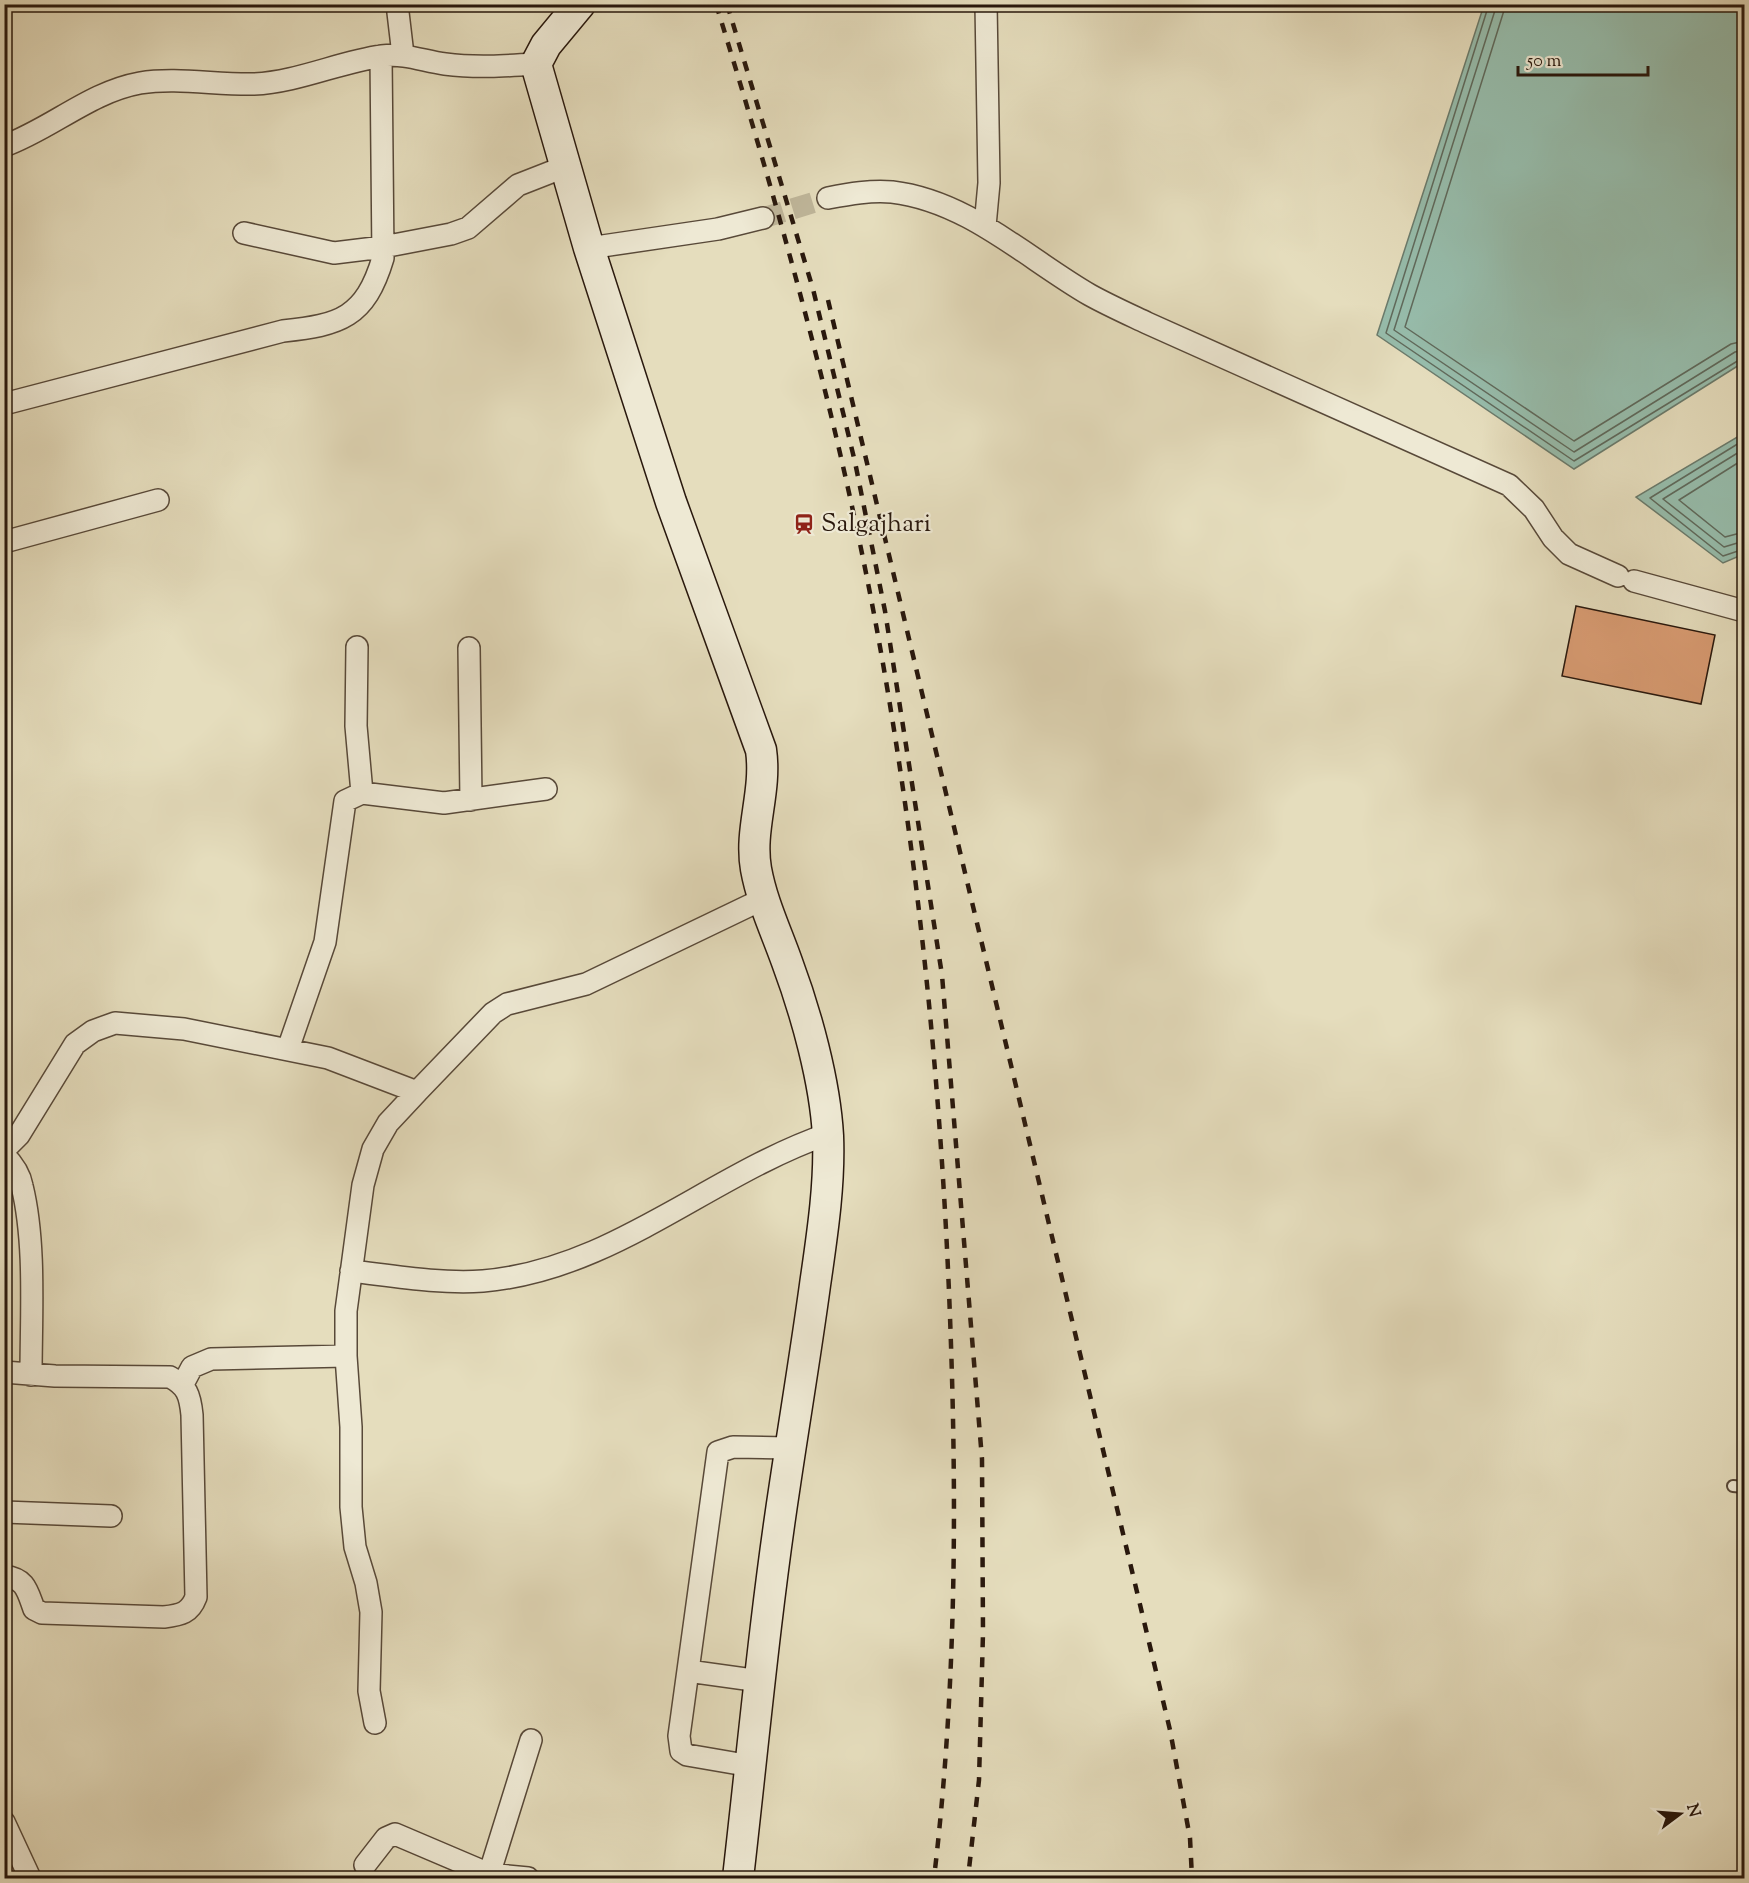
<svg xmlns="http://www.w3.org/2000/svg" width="1749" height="1883" viewBox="0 0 1749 1883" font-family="'Sorts Mill Goudy',serif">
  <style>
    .water { fill: #97bdac; stroke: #6b7b6c; stroke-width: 1.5 }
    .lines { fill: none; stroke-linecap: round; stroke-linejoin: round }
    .shore { stroke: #606a5c; stroke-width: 1.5 }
    .building { fill: #d89b72; stroke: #29180d; stroke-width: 1.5 }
    .street-tunnel { stroke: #bfb69a; stroke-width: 21; stroke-dasharray: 21 10; stroke-linecap: butt }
    .lane-casing { stroke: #584939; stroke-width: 14 }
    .street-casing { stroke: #584939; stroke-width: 24 }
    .secondary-casing { stroke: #29180d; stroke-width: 33 }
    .lane { stroke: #eee9d4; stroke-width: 10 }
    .street { stroke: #eee9d4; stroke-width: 21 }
    .secondary { stroke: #eee9d4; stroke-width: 30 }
    .rail { stroke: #29180d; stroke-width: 4.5; stroke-dasharray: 10 10; stroke-linecap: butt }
    .labels { text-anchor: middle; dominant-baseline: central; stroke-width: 4.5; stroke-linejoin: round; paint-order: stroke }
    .poi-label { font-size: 26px; fill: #29180d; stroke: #eee9d4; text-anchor: start }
  </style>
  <rect width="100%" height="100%" fill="#e5ddbd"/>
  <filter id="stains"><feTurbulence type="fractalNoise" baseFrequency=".00333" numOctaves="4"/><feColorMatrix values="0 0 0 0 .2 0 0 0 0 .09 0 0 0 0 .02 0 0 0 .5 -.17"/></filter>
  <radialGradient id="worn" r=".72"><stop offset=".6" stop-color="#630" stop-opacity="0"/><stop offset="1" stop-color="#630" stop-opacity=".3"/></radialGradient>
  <!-- water -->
  <path class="water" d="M1484,5H1744V362L1574,469L1377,335Z
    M1744,433V554L1723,563L1636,497Z"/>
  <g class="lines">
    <!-- shore -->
    <path class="shore" d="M1489,4L1386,333L1574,461L1744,357
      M1497,4L1394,330L1574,452L1735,352L1744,350
      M1506,4L1405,327L1574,441L1731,344L1744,341
      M1744,440L1650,498L1723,556L1744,549
      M1744,449L1663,499L1724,547L1744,541
      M1744,459L1679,500L1725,537L1744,532"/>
  </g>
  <!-- building -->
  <path class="building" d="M1576,606L1715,635L1701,704L1562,676Z"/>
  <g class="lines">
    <!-- street-tunnel -->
    <path class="street-tunnel" d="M763,218L828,198"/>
    <!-- lane casing -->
    <g class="lane-casing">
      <path id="lane" d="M1733,1486L1744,1487"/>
    </g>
    <!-- street casing -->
    <g class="street-casing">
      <path id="street" d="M397,4L403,55
        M4,146C51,129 90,92 140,83C176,77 217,85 254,84C298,82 339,62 382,56C405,53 423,61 445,64C475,68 505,66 536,64
        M828,198C849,194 871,190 892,192C968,201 1026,258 1090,295C1108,305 1128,314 1147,323L1509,485L1534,509L1553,538L1569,554L1618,576
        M985,226L989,183L986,4
        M244,233L334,253L383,247L451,234L468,228L518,185L564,167
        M589,248L718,229L763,218
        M4,404L283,331C340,325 365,318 383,258L381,56
        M4,542L158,500
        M1634,581L1744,611
        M357,647L356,726L362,793
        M469,648L471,800
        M288,1049L325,942L345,801L362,793L444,803L546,789
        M4,1150L19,1135L75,1044L93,1031L115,1023L184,1029L328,1058L417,1092L493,1013L507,1004L586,984L763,899
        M4,1155C12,1163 20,1175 22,1186C36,1243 31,1316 31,1375
        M351,1271C394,1276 439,1284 483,1281C613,1270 709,1175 828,1134
        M4,1372L55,1376L170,1377C187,1386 190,1395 192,1415L196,1597C190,1613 181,1615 164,1617L42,1613L34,1609C27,1590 26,1579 4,1576
        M183,1384L192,1367L211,1359L346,1356
        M4,1512L111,1516
        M688,1671L760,1681
        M375,1723L369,1691L371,1612L366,1583L355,1547L351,1507V1427L346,1356V1311L363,1185L373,1149L388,1123L417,1092
        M751,1766L687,1755L681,1751L679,1736L718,1452L733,1447L790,1448
        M4,1822L30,1878
        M365,1865L386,1838L395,1834L489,1874L528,1878
        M488,1878L531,1740"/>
    </g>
    <!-- secondary casing -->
    <g class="secondary-casing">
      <path id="secondary" d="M580,4L546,45L536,64L589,248L671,502L761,750C767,792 749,829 756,869C762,902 776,931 787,962C806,1013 825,1081 828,1136C830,1185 822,1236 815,1285C806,1351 795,1417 785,1484C765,1615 753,1747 738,1878"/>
    </g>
    <!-- lane -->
    <use href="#lane" class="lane"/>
    <!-- street -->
    <use href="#street" class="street"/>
    <!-- secondary -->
    <use href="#secondary" class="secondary"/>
    <!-- rail -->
    <path class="rail" d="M716,4C778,205 835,408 874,614C919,854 943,1101 951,1345C957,1523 955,1701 934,1878
      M727,4L813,289L855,462L885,611L942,975L982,1459L983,1633L979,1780L968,1878
      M828,300L1170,1730L1190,1838L1192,1878"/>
  </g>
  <!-- icons -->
  <defs>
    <g id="station-bare" transform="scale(1.62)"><path d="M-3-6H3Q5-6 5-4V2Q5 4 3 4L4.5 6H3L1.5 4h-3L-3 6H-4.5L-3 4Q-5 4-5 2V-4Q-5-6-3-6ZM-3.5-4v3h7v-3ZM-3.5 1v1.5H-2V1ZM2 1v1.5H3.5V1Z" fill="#8f2418" stroke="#eee9d4" stroke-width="2.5" paint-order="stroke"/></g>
  </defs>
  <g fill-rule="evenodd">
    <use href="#station-bare" x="804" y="524"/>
  </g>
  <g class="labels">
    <!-- poi labels -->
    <g class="poi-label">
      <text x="821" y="524">Salgajhari</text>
    </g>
  </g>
  <!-- margin -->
  <rect width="1749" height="1883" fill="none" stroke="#e5ddbd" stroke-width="24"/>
  <rect x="6" y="6" width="1737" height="1871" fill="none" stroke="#29180d" stroke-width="3"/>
  <rect x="12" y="12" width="1725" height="1859" fill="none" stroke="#29180d" stroke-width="1.5"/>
  <!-- north arrow -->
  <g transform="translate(1680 1814) rotate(74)" stroke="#eee9d4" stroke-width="4.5" paint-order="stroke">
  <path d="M0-4.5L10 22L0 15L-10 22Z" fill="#29180d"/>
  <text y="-9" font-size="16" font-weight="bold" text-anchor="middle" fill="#29180d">N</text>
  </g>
  <!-- scale -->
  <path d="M1518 66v9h130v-9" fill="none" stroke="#29180d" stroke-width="3"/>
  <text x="1527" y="66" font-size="18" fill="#29180d" stroke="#eee9d4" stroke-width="4.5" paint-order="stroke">50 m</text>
  <rect width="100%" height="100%" filter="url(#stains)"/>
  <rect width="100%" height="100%" fill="url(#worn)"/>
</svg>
